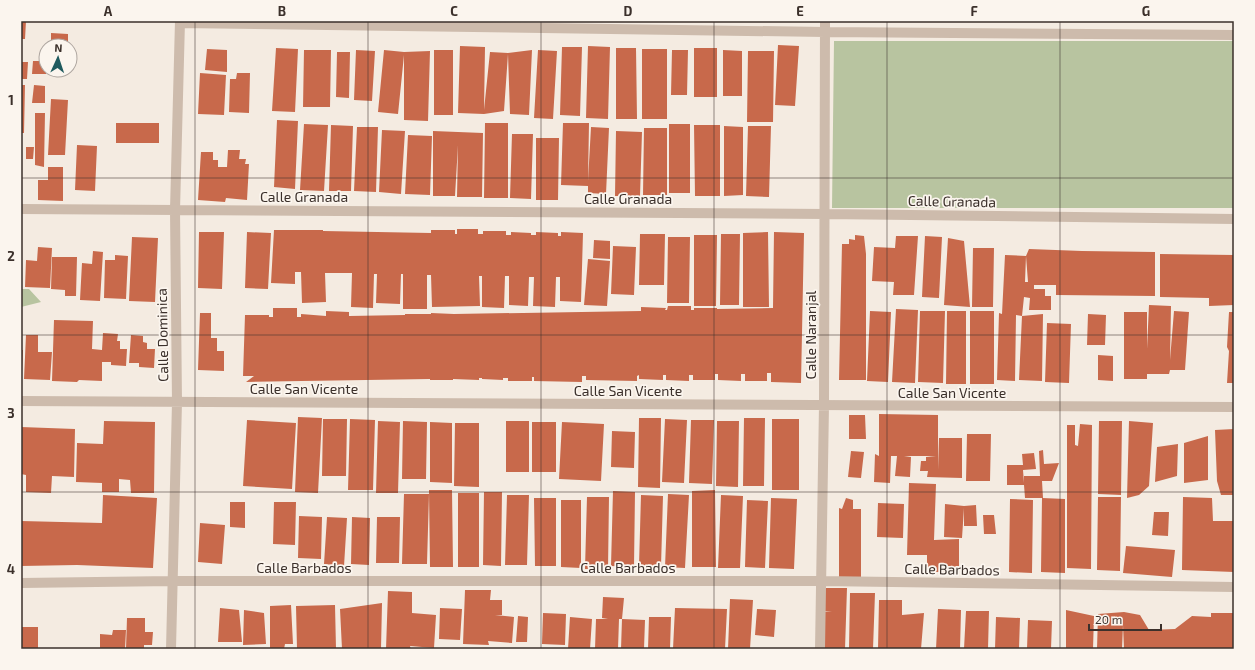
<svg xmlns="http://www.w3.org/2000/svg" width="1255" height="670" viewBox="0 0 1255 670" font-family="'Exo 2',sans-serif">
  <style>
    .green { fill: #b8c4a0 }
    .building { fill: #c8694b }
    .lines { fill: none; stroke-linecap: round; stroke-linejoin: round }
    .street { stroke: #cdbbac; stroke-width: 10 }
    .grid { fill: none; stroke: #3b302b; stroke-width: 1; stroke-opacity: 0.55 }
    .labels { text-anchor: middle; dominant-baseline: central; stroke-width: 3.5; stroke-linejoin: round; paint-order: stroke }
    .street-label { font-size: 14px; fill: #3b302b; stroke: #fbf5ee }
    .neatline { fill: none; stroke: #3b302b; stroke-width: 1.5 }
    .grid-label { font-size: 13px; text-anchor: middle; font-weight: bold; fill: #3b302b }
  </style>
  <rect width="100%" height="100%" fill="#f4ebe1"/>
  <!-- green -->
  <path class="green" d="M834,41H1234V208H832Z
    M21,289H29L41,302L21,307Z"/>
  <!-- building -->
  <path class="building" d="M21,21H26L25,39H21Z
    M51,33L68,34V46H51Z
    M778,45L799,46L795,106L775,105Z
    M460,46L485,47L484,110L490,52L508,53L532,50L529,115L510,114L508,54L504,111L484,114L458,113Z
    M588,46L610,47L608,119L586,118Z
    M562,47H582L580,116L560,115Z
    M276,48L298,49L295,112L272,111Z
    M616,48H636L637,119H616Z
    M694,48H717V97H694Z
    M207,49L227,50V72L205,70Z
    M642,49H667V119H642Z
    M304,50H331L330,107H303Z
    M356,50L375,51L372,101L354,100Z
    M384,50L404,52L430,51L428,121L404,120V55L398,114L378,112Z
    M434,50H453V115H434Z
    M538,50L557,51L553,119L534,118Z
    M672,50H688L687,95H671Z
    M723,50L742,51V96H723Z
    M748,51H774L773,122H747Z
    M337,52H350L349,98L336,97Z
    M33,61H46V74H32Z
    M21,62H28L27,79H21Z
    M200,73L226,75L224,115L198,114Z
    M237,73H250L249,113L229,112L230,79H236Z
    M21,85H25L24,133H21Z
    M34,85L45,86V103H32Z
    M51,99L68,100L65,155H48Z
    M35,113H45L44,167L35,165Z
    M277,120L298,121L295,189L274,187Z
    M116,123H159V143H116Z
    M485,123H508V198H484Z
    M563,123H589L588,181L591,127L609,128L606,194L588,193V186L561,185Z
    M304,124L328,125L324,191L300,190Z
    M669,124H690V193H669Z
    M331,125L353,126L351,191H329Z
    M694,125H720V196H695Z
    M724,126L743,127V195L724,196Z
    M748,126H771L769,197L746,196Z
    M357,127H378L376,192L354,191Z
    M644,128H667V195H643Z
    M382,130L405,131L401,194L379,192Z
    M433,131L483,133L482,197H457L458,145L455,196H433Z
    M616,131L642,132L640,196H615Z
    M512,134H533L531,199L510,198Z
    M408,135L432,136L430,195L405,194Z
    M536,138H559L558,200H536Z
    M77,145L97,146L95,191L75,190Z
    M26,147H34L33,159H26Z
    M228,150H240L239,159H246L245,164H249L247,200L226,198L225,202L198,200L201,152H213V160H218V167H227Z
    M48,167H63V201L38,200V180H48Z
    M457,229H478V234H483V231H506V235H511V232L531,233V235H536V232L558,233V236H561V232L583,233L581,302L560,301V277H556L555,307L533,306L534,277H529L528,306L509,305V276H505L504,308L482,307V276H479L480,306L432,307L431,275H427V309H403V274H401L400,304L376,303L377,274H374L373,308L351,307L352,273H325L326,302L302,303L301,272H295V284L271,283L274,230H323V231L431,233V230H455V234H457Z
    M199,232H224L222,289L198,288Z
    M247,232L271,233L268,289L245,288Z
    M768,232L769,307H743V233Z
    M774,232L804,233L801,383L771,382V373H767V381H745V374H741V381L718,380V374H715V380H693V375H689V381L666,380V375H663V380L639,379V375L637,376V381L586,380V376H582V382L534,381V377H532V381H508V378H503V380L482,379V378H479V380L453,379V380H430V379L246,382L254,376H243L245,315H269V317H273V308H297V317H301V314L326,316V311L349,312V316L405,315V314H431V313L454,314L641,311V307L666,308L665,310H667L668,306H691V310H694V308H717V309L773,308Z
    M640,234H665L664,285H639Z
    M721,234H740L739,305H720Z
    M694,235H717L716,306H694Z
    M855,235L864,236L866,254V380H839L842,244H849V239L855,240Z
    M896,236H918L914,295H893L894,282L872,281L874,247L895,248Z
    M925,236L942,237L939,298L922,297Z
    M132,237L158,238L155,302L129,301Z
    M668,237H690L689,303H667Z
    M948,238L964,241L970,307L944,305Z
    M594,240L610,241V259L593,258Z
    M613,246L636,247L634,295L611,294Z
    M38,247L52,248L50,288L25,287L26,260L37,261Z
    M973,248H994L993,307H972Z
    M1029,249L1082,251L1155,252V296L1056,295V285H1034V289H1045V296H1051V310H1029L1030,298L1024,297L1022,316L1016,315L1015,381L997,380L999,313L1002,314L1005,255L1026,256L1025,282H1028L1026,256Z
    M93,251L103,252L100,301L80,300L82,263L92,264Z
    M1160,254L1234,255V305L1209,306V298L1160,297Z
    M115,255L128,256L126,299L104,298L105,260H115Z
    M52,257H77L76,296H65V290L51,289Z
    M588,259L610,261L607,306L584,305Z
    M1149,305L1171,306L1170,360L1174,311L1189,312L1185,370H1170L1169,374H1147V379H1124V312H1147V349Z
    M896,309L918,310L915,383L892,382Z
    M870,311L891,312L888,382L867,381Z
    M920,311H945L943,383L918,382Z
    M947,311H966V384H946Z
    M970,311H994V384H970Z
    M1229,312H1234V383H1227L1229,351L1227,347Z
    M200,313H211V338H217V351H224V371L198,370Z
    M1043,314L1042,381L1019,380L1022,316Z
    M1088,314L1106,315L1105,345H1087Z
    M54,320L93,321L92,349L102,350L103,333L118,334L117,341H120V349H127L126,366L111,365V362H102V381L79,380L77,382L52,381Z
    M1047,323L1071,324L1069,383L1045,382Z
    M26,335H38V352H52L50,380L24,379Z
    M131,335L143,336V342L147,343V349H155L154,368L139,367V363H129Z
    M21,350H23L22,371H21Z
    M1098,355L1113,356V381L1098,380Z
    M879,414L938,415V470L939,438H962V478L927,477L928,471H920L921,461H926V457L936,456H904L911,457L910,477L895,476L897,456H891L890,483L874,482L875,454L879,456Z
    M849,415H865L866,439H849Z
    M298,417L322,418L318,493L295,492Z
    M639,418H661L660,488L638,487Z
    M744,418H765L764,486H743Z
    M323,419H347L346,476H322Z
    M350,419L375,420L373,490H348Z
    M665,419L687,420L684,483L662,482Z
    M772,419H799V490H772Z
    M247,420L296,423L292,489L243,486Z
    M691,420H714L712,484L689,483Z
    M104,421L155,422L154,493H131L130,480L119,479V492H102V483L76,482L77,443L103,444Z
    M378,421L400,422L398,493H376Z
    M403,421L427,422L426,479H402Z
    M506,421H529V472H506Z
    M717,421H739L738,487L716,486Z
    M1099,421H1122L1121,495L1098,494Z
    M1129,421L1153,423L1149,486L1139,495L1127,498Z
    M430,422L452,423V483L430,482Z
    M532,422H556V472H532Z
    M562,422L604,424L601,481L559,479Z
    M455,423H479V487L454,486Z
    M1080,424L1092,425L1091,569L1067,568V425H1075V445L1078,446Z
    M21,427L75,429L74,477L52,476L51,493L26,492V475L21,474Z
    M1234,429V495H1221L1217,481L1215,430Z
    M612,431L635,432L634,468L611,467Z
    M967,434H991L990,481H966Z
    M1208,436V480L1184,483V443Z
    M1178,444L1177,476L1155,482L1157,447Z
    M1043,450L1044,464L1059,463L1052,481H1042L1043,498H1025L1024,485H1007V465H1023L1022,454L1034,453L1036,469L1023,470L1024,483V476H1040L1039,451Z
    M851,451L864,452L861,478L848,477Z
    M909,483L936,484L934,540L959,539V572H927V555H907Z
    M429,490H452L453,567H430Z
    M715,490L716,567H692V491Z
    M613,491L635,492L634,567L611,566Z
    M484,492H502L501,566L483,565Z
    M458,493H479V567H458Z
    M404,494H429L427,564H402Z
    M668,494L689,495L685,568L665,567Z
    M103,495L157,498L153,568L77,565L21,566V521L102,523Z
    M507,495H529L527,565H505Z
    M641,495L663,496L661,567L639,566Z
    M721,495L743,496L740,568H718Z
    M587,497H609L608,569H585Z
    M1098,497H1121L1120,571L1097,570Z
    M1183,497L1212,498L1213,521H1234V572L1182,570Z
    M534,498H556V566H535Z
    M771,498L797,499L794,569L769,568Z
    M846,498L853,500V509H861V579L839,578V508L842,509Z
    M1042,498L1065,499V573L1041,572Z
    M1010,499L1033,500L1032,573L1009,572Z
    M561,500H581V568L561,567Z
    M747,500L768,501L765,568L745,567Z
    M230,502H245V528L230,527Z
    M274,502H296L295,545L273,544Z
    M878,503L904,504L903,538L877,537Z
    M945,504L964,506L976,505L977,526H964V508L962,538L944,537Z
    M1154,512H1169L1168,536L1152,535Z
    M983,515H994L996,534H984Z
    M299,516L322,517L321,559L298,558Z
    M327,517L347,518L344,566L324,564Z
    M352,517L370,518L369,565L351,564Z
    M377,517H400L399,563H376Z
    M200,523L225,525L222,564L198,562Z
    M1126,546L1175,550L1172,577L1123,573Z
    M825,588H847L845,649H821V612H832L821,611Z
    M465,590H491L490,600H502V615H495L514,617L512,643L488,641L489,645L463,644Z
    M388,591L412,592V613L436,615L434,648L410,646L411,649H386Z
    M850,593H875L873,649H849Z
    M603,597L624,598L622,619L645,620L644,649H621L622,619H619L618,649H595L596,619H608L602,618Z
    M730,599L753,600L750,649H728Z
    M879,600H902V615L924,613L921,649H878Z
    M382,603L381,649H342L340,609Z
    M291,605L293,644H285L284,649H270V606Z
    M335,605L336,649H297L296,606Z
    M220,608L239,610L242,642H218Z
    M440,608L462,609L460,640L439,639Z
    M675,608L727,609L725,649H673Z
    M757,609L776,610L774,637L755,635Z
    M938,609L961,610L960,649H936Z
    M244,610L264,613L266,644L243,645Z
    M1066,610L1094,616L1093,649H1066Z
    M966,611H989L988,649H964Z
    M1124,612L1140,615L1149,630L1175,629L1192,616L1211,617V613H1234V649H1124L1123,625L1122,649H1097L1098,614Z
    M543,613L566,614L565,645L542,644Z
    M518,616L528,617L527,642H516Z
    M570,617L592,619L590,649H568Z
    M649,617H671L670,649H648Z
    M996,617L1020,618L1019,649H995Z
    M127,618H145V632H153L152,645H144V649H126Z
    M1028,620L1052,621L1051,649H1027Z
    M21,627H38V649H21Z
    M113,630H126L125,649H100V634L112,635Z"/>
  <g class="lines">
    <!-- street -->
    <path class="street" d="M180,23L825,32L1234,35
      M21,209L825,214L1234,219
      M21,401L1234,407
      M21,583L172,581H821L1234,587
      M171,649L177,402L175,210L180,21
      M820,649L824,405L825,21"/>
  </g>
  <!-- grid -->
  <path class="grid" d="M195,21V649M368,21V649M541,21V649M714,21V649M887,21V649M1060,21V649M21,178H1234M21,335H1234M21,492H1234"/>
  <g class="labels">
    <!-- street labels -->
    <g class="street-label">
      <text x="304" y="196">Calle Granada</text>
      <text x="628" y="198">Calle Granada</text>
      <text transform="translate(952 201) rotate(1)">Calle Granada</text>
      <text transform="translate(162 335) rotate(-91)">Calle Dominica</text>
      <text transform="translate(810 335) rotate(-90)">Calle Naranjal</text>
      <text x="304" y="388">Calle San Vicente</text>
      <text x="628" y="390">Calle San Vicente</text>
      <text x="952" y="392">Calle San Vicente</text>
      <text x="304" y="567">Calle Barbados</text>
      <text x="628" y="567">Calle Barbados</text>
      <text transform="translate(952 569) rotate(1)">Calle Barbados</text>
    </g>
  </g>
  <!-- border -->
  <rect width="1255" height="670" fill="none" stroke="#fbf5ee" stroke-width="44"/>
  <!-- north arrow -->
  <g transform="translate(58 58) rotate(3)"><circle r="19" fill="#fbf5ee" stroke="#aea6a0"/>
  <path d="M0-3L7 15L0 10L-7 15Z" fill="#1f5a5e"/>
  <text y="-6" font-size="11" font-weight="bold" text-anchor="middle" fill="#3b302b">N</text>
  </g>
  <!-- scale -->
  <path d="M1089 624v6h72v-6" fill="none" stroke="#3b302b" stroke-width="2"/>
  <text x="1095" y="624" font-size="12" fill="#3b302b" stroke="#fbf5ee" stroke-width="3" paint-order="stroke">20 m</text>
  <rect x="22" y="22" width="1211" height="626" class="neatline"/>
  <g class="grid-label">
    <text x="108" y="16">A</text>
    <text x="282" y="16">B</text>
    <text x="454" y="16">C</text>
    <text x="628" y="16">D</text>
    <text x="800" y="16">E</text>
    <text x="974" y="16">F</text>
    <text x="1146" y="16">G</text>
    <text x="11" y="105">1</text>
    <text x="11" y="261">2</text>
    <text x="11" y="418">3</text>
    <text x="11" y="574">4</text>
  </g>
</svg>
